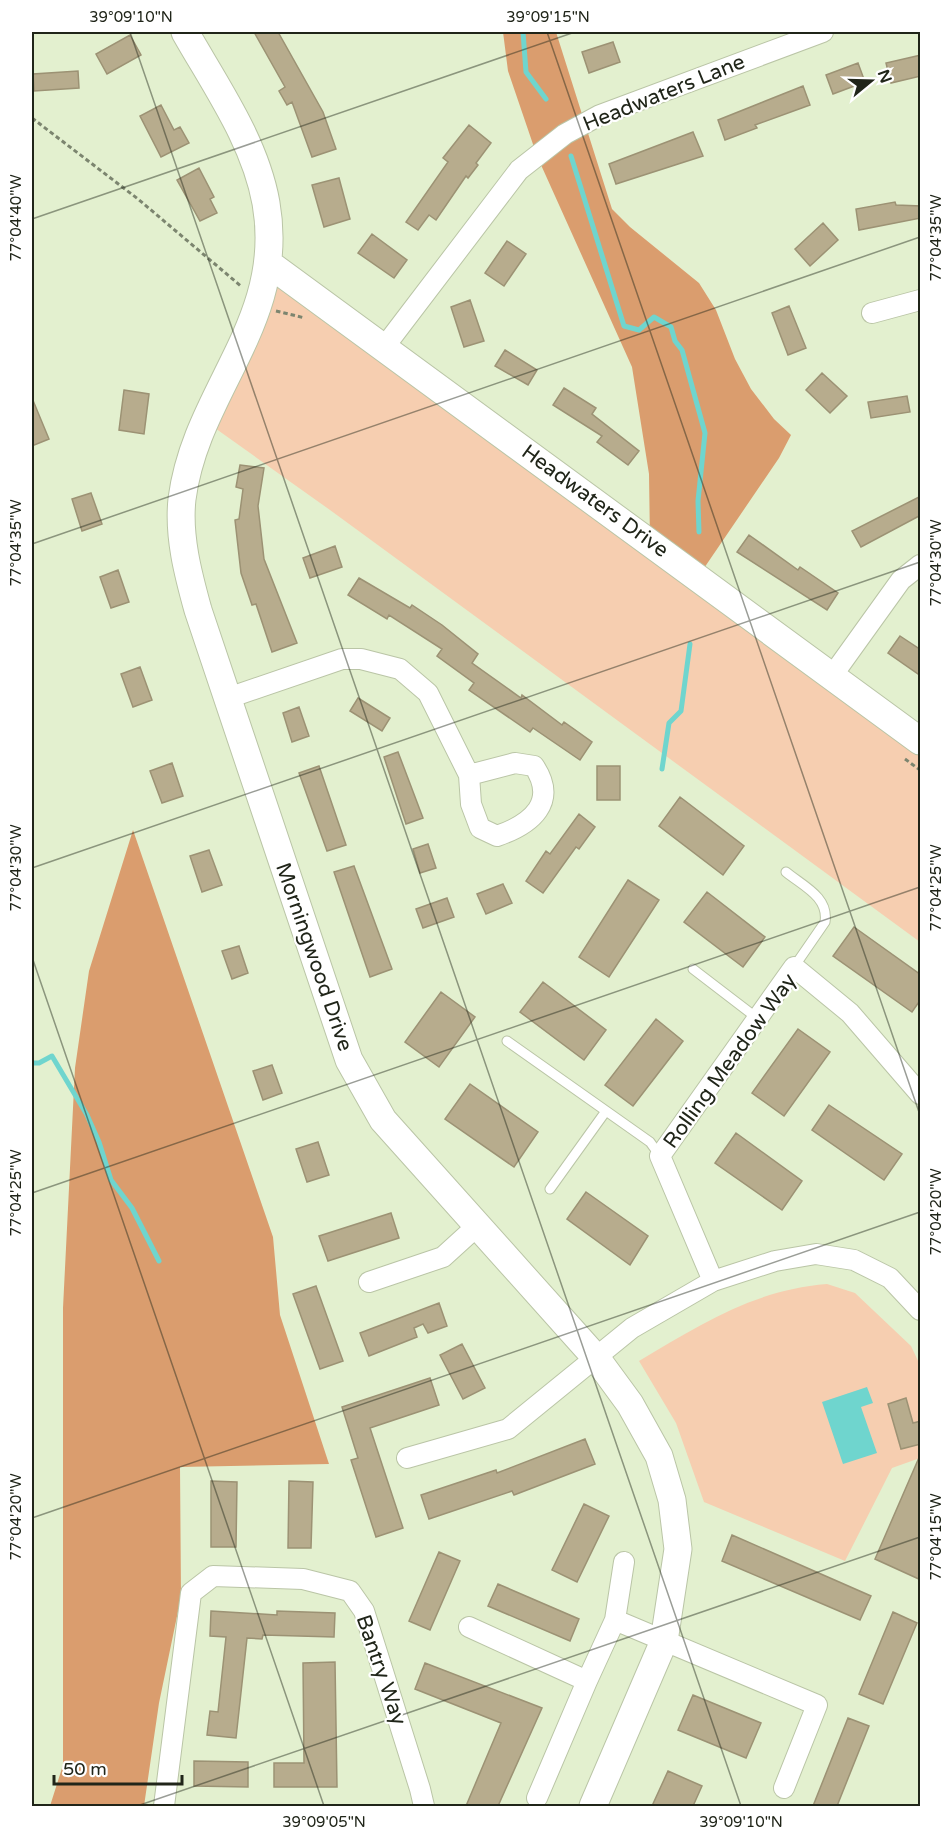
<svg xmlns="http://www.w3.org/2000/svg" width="952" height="1838" viewBox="0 0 952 1838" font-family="'Varela Round',sans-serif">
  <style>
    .green { fill: #f6ceb0 }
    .forest { fill: #da9d6e }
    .water { fill: #6fd5ce }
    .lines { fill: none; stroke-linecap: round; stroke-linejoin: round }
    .stream { stroke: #6fd5ce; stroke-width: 5 }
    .building { fill: #b7ac8d; stroke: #9c9274; stroke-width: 1.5 }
    .lane-casing { stroke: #bac5a6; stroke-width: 11 }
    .street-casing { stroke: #bac5a6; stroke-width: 22 }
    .secondary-casing { stroke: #bac5a6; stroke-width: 29 }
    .path { stroke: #7c856f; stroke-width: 3; stroke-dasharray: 4.5 3; stroke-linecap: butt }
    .lane { stroke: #fff; stroke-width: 9 }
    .street { stroke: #fff; stroke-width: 20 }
    .secondary { stroke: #fff; stroke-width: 27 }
    .ticks { fill: none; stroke: #202519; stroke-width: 1.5; stroke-opacity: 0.45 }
    .labels { text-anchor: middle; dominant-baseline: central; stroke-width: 4.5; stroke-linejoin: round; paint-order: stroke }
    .street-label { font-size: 21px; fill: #202519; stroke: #fff }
    .neatline { fill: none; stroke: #202519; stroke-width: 2 }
    .ticks-label { font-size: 15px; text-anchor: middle; fill: #202519 }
  </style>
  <rect width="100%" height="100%" fill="#e3f0cf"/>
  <!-- green -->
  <path class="green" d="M268,263L920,741V942L330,510L205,421Z
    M827,1284L855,1293L911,1346L920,1365V1458L892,1468L845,1561L704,1502L676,1423L639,1361C701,1324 754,1290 827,1284Z"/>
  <!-- forest -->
  <path class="forest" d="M503,32H556L612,209L630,227L699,283L716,310L735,359L751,389L774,419L791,435L779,458L698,577L650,541L649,474L632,367L537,156L508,71Z
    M133,830L273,1237L280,1315L329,1464L180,1467L181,1597L159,1703L144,1806H50L63,1765V1308L75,1068L89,971Z"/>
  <!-- water -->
  <path class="water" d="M867,1387L873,1403L861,1407L877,1453L843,1464L822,1402Z"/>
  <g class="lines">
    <!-- stream -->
    <path class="stream" d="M523,32L526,72L546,99
      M571,156L624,326L639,330L654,317L671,327L675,341L682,350L705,433L698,501L699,532
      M662,769L669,723L681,711L690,644
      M32,1063H39L52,1056L87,1115L99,1142L111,1180L132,1208L159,1261"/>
  </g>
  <!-- building -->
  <path class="building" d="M254,32H278L323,112L336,149L312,157L292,102L287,105L279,91L285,87Z
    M130,35L141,55L107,74L96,54Z
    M613,42L620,62L589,73L582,52Z
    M921,55V76L891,83L886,63Z
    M858,63L865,82L833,94L826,75Z
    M78,71L79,88L34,91L33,74Z
    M803,86L810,105L755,125L757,128L725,140L718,120Z
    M161,105L174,130L180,127L189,143L161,157L140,116Z
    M469,125L491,143L476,163L478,165L468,178L466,176L436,220L429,215L418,230L406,222L448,162L443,158Z
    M693,132L703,156L616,184L609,164Z
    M199,168L214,197L210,199L217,213L200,221L177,180Z
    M339,178L350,219L324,227L312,185Z
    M895,202L896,205L921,206V218L859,230L856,209Z
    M823,223L838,240L810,266L795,249Z
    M372,234L407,260L394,278L358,253Z
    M507,241L526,254L504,286L485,273Z
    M470,300L484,341L464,347L451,307Z
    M789,306L806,348L788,355L772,313Z
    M505,350L537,370L528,385L495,366Z
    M822,373L847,396L830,413L806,390Z
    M564,388L596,408L592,414L639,451L628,465L597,442L602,436L553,405Z
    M124,390L149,394L144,434L119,430Z
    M907,396L910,412L871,418L868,402Z
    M32,398L49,439L32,446Z
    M240,465L264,468L258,506L264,559L297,643L272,652L256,604L252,605L241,573L235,520L239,519L243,489L236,487Z
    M91,493L102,524L82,531L72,499Z
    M921,496V515L861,547L852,531Z
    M749,535L798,570L800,567L838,593L827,610L737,552Z
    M335,546L342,567L310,578L303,558Z
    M118,570L129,602L111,608L100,577Z
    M359,578L410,608L412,605L442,625L478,654L472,663L521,698L522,695L562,725L564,722L592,742L580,760L533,728L530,732L469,690L474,683L437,656L442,649L389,615L387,619L348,595Z
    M900,636L921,650V676L888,653Z
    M140,667L152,700L133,707L121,674Z
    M358,698L390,718L382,731L350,711Z
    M299,707L309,736L292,742L283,713Z
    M398,752L423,818L406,824L384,757Z
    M172,763L183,796L162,803L150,771Z
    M319,766L346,845L327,851L299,773Z
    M597,766H620V800H597Z
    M680,797L744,846L723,875L659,826Z
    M579,814L595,827L579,849L576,847L543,893L526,881L546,851L550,854Z
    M428,844L436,868L420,873L413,849Z
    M209,850L222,885L202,892L190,856Z
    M354,866L392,969L370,977L334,872Z
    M628,880L659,900L609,977L579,957Z
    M503,884L512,903L486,914L477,894Z
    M707,892L765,937L743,967L684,922Z
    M447,898L454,917L423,928L416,909Z
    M854,927L921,975V999L912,1012L833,956Z
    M239,946L248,973L232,979L222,951Z
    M543,982L606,1030L584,1060L520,1012Z
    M441,992L475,1017L439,1067L405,1042Z
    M656,1019L683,1041L633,1106L605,1085Z
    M798,1029L830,1052L784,1116L752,1093Z
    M272,1065L282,1093L263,1100L253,1071Z
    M470,1084L538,1132L514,1167L445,1119Z
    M829,1105L902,1154L884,1180L812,1130Z
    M736,1133L802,1181L782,1210L715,1163Z
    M318,1142L329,1175L307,1182L296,1149Z
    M586,1192L648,1236L630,1265L567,1219Z
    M391,1213L399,1238L328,1261L319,1236Z
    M316,1286L343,1361L320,1369L293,1294Z
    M439,1303L447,1326L428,1333L423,1324L414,1328L417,1337L369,1356L360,1333Z
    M462,1344L485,1388L463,1399L440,1355Z
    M430,1378L439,1405L370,1428L403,1528L376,1537L351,1460L358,1458L342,1407Z
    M906,1398L913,1423L921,1421V1444L901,1449L888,1404Z
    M585,1439L595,1464L514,1495L512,1491L429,1519L421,1495L496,1470L497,1473Z
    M921,1453V1580L875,1559Z
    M211,1481L237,1482L236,1547H211Z
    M289,1481L313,1482L311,1548H288Z
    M584,1504L609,1516L577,1582L552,1570Z
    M732,1535L871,1596L860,1620L722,1561Z
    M439,1552L460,1561L430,1630L409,1621Z
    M498,1584L579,1619L570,1641L488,1606Z
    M211,1611L277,1615V1611L335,1613L334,1637L263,1635L262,1639L247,1638L236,1738L207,1735L210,1711L218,1712L226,1637L210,1636Z
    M893,1612L917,1623L883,1704L859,1694Z
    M335,1662L337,1787H274V1763H304L303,1663Z
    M425,1663L542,1708L498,1806H466L501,1723L415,1689Z
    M693,1695L761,1723L746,1758L678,1730Z
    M848,1718L869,1726L837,1806H813Z
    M194,1761L248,1762V1787L194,1786Z
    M668,1771L702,1786L693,1806H652Z"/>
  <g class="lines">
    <!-- lane casing -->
    <g class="lane-casing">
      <path id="lane" d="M786,872C803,886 829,897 825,922L794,967
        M693,969L757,1018
        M507,1041L650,1142L660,1156
        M550,1189L606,1111"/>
    </g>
    <!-- street casing -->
    <g class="street-casing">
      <path id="street" d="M872,313L920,300
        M385,346L519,170L565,134L600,115L823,32
        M832,676L901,580L920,565
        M228,698L342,659H361L400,669L428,693L469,775L471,804L480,828L497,836C532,824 558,802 534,766L515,763L469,775
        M713,1281L660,1156L794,967L850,1013L920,1094
        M369,1282L443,1257L476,1227
        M407,1458L508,1429L632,1328L713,1281L775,1261L816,1254L854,1260L890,1278L920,1310
        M615,1620L624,1562
        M469,1627L587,1681L615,1620L817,1705L784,1788
        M537,1798L587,1681
        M164,1806L191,1593L213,1576L303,1579L350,1591L364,1611L420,1789L424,1806"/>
    </g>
    <!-- secondary casing -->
    <g class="secondary-casing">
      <path id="secondary" d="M185,32C215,85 255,141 266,203C287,322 196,390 182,499C178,536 188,574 198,610L349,1060L383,1120L597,1359L630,1404L659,1456L672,1500L678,1549L664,1641L593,1806
        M268,263L920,741"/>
    </g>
    <!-- path -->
    <path class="path" d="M32,118L138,199L242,287
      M276,311L305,318
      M905,759L920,770"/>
    <!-- lane -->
    <use href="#lane" class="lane"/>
    <!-- street -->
    <use href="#street" class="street"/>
    <!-- secondary -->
    <use href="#secondary" class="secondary"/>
  </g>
  <!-- ticks -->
  <path class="ticks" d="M130,32L741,1806M547,32L920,1115M32,219L575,32M32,544L920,237M32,868L920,562M32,957L324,1806M32,1193L920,887M32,1518L920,1212M137,1806L920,1537"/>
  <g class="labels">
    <!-- street labels -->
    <g class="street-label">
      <text transform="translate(664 93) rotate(-22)">Headwaters Lane</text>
      <text transform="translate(595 501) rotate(36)">Headwaters Drive</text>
      <text transform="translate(314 957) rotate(71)">Morningwood Drive</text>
      <text transform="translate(730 1061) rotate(-54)">Rolling Meadow Way</text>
      <text transform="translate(381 1670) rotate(71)">Bantry Way</text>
    </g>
  </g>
  <!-- border -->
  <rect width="952" height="1838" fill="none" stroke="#ffffff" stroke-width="66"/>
  <!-- north arrow -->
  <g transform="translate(871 81) rotate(71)" stroke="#ffffff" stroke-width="4.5" paint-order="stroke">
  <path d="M0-4.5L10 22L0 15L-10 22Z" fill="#202519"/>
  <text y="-9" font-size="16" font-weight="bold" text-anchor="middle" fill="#202519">N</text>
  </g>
  <!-- scale -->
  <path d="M54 1775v9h128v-9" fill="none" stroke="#202519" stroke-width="3"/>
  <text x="63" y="1775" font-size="18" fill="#202519" stroke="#ffffff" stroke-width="4.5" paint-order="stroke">50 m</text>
  <rect x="33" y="33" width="886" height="1772" class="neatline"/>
  <g class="ticks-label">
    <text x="131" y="22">39°09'10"N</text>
    <text x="548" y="22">39°09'15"N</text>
    <text transform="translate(16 218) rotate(-90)" y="5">77°04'40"W</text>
    <text transform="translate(936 238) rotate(-90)" y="5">77°04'35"W</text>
    <text transform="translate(16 543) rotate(-90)" y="5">77°04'35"W</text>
    <text transform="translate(936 563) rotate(-90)" y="5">77°04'30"W</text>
    <text transform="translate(16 868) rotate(-90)" y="5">77°04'30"W</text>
    <text transform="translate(936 888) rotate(-90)" y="5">77°04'25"W</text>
    <text transform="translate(16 1193) rotate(-90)" y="5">77°04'25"W</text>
    <text transform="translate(936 1212) rotate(-90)" y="5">77°04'20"W</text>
    <text transform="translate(16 1517) rotate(-90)" y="5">77°04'20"W</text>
    <text transform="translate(936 1537) rotate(-90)" y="5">77°04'15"W</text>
    <text x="324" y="1827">39°09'05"N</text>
    <text x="741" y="1827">39°09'10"N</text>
  </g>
</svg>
